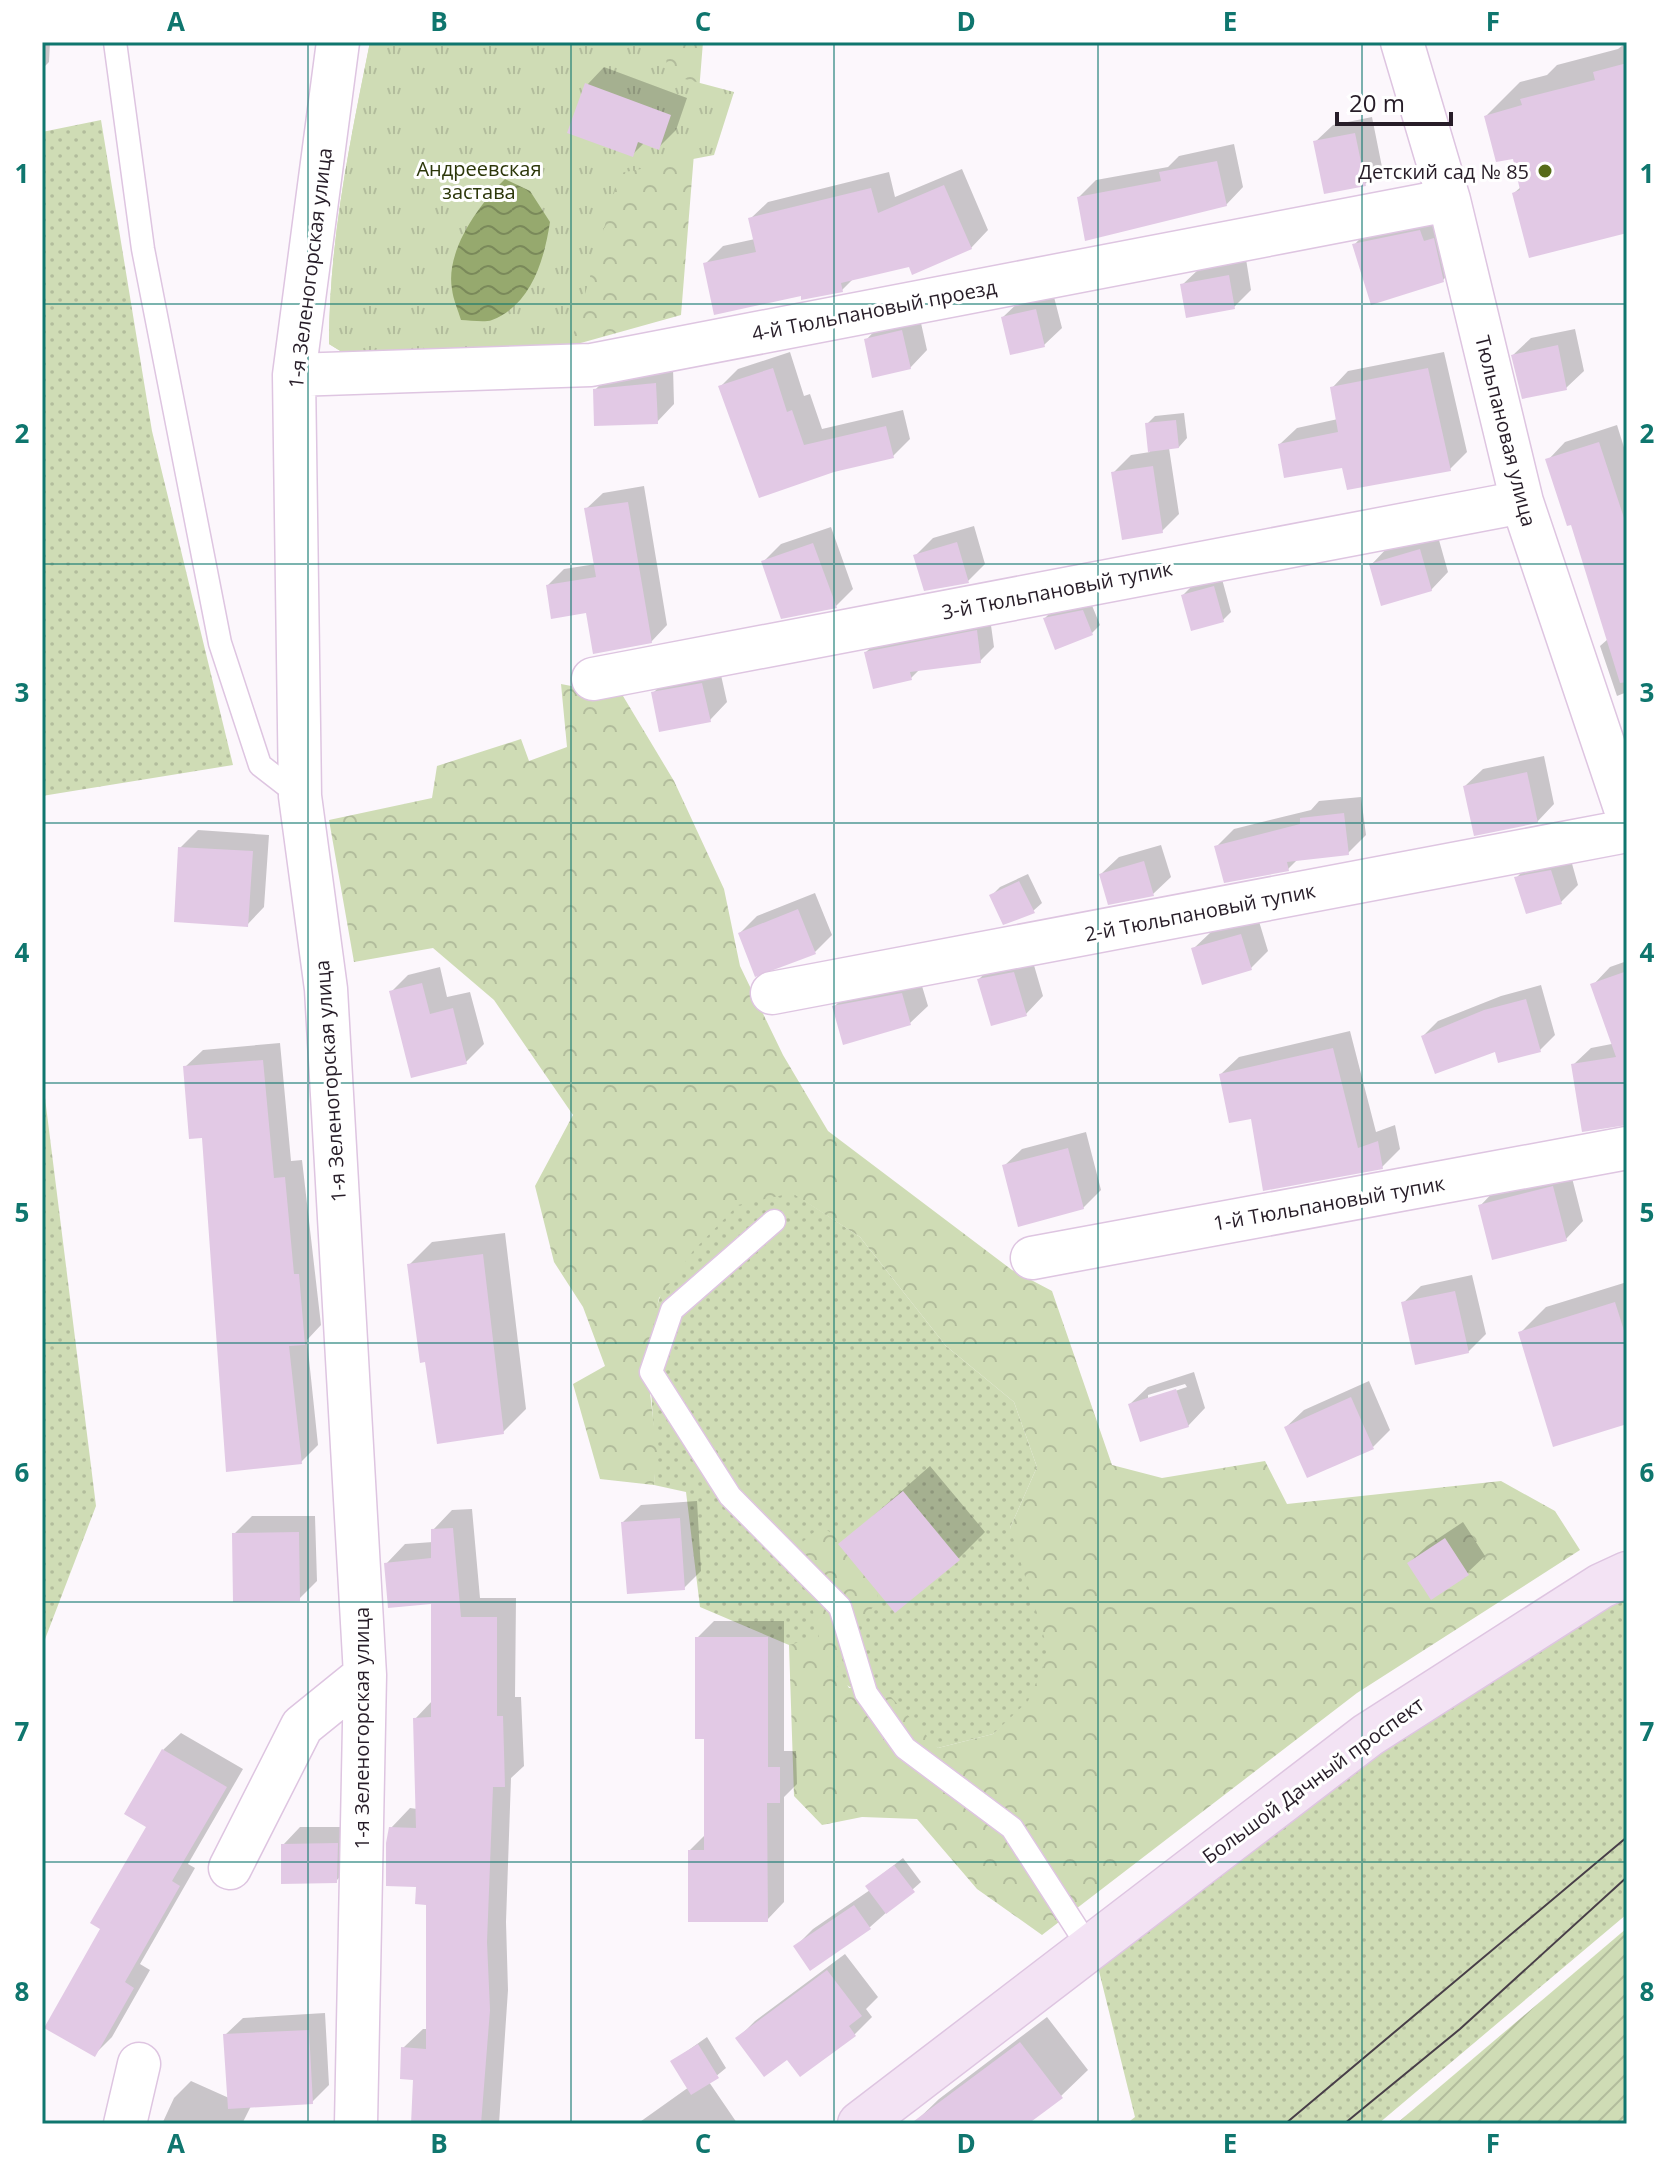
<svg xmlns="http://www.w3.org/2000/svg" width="1669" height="2166" viewBox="0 0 1669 2166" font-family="'Open Sans',sans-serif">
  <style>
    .grass { fill: url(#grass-dots) }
    .forest { fill: url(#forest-crowns) }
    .park { fill: url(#park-tufts) }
    .garden { fill: url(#garden-furrows) }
    .water { fill: url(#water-waves) }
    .shadow { fill: #0003; fill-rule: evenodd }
    .building { fill: #e2c9e5 }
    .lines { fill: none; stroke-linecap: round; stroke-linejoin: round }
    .lane-casing { stroke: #dec5e1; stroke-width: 25 }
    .street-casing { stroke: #dec5e1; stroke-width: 45 }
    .secondary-casing { stroke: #dec5e1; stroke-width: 47 }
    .lane { stroke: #fff; stroke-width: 22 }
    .street { stroke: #fff; stroke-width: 42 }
    .secondary { stroke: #f3e3f4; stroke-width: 44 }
    .tram { stroke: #483e48; stroke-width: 2 }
    .grid { fill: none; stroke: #0f766e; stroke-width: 2; stroke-opacity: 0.55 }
    .poi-dot { fill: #576b19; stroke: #fff; stroke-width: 3 }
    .labels { text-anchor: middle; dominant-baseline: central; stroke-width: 6; stroke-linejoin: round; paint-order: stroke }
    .park-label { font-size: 20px; fill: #2c370a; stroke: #fff }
    .poi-label { font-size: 20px; fill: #271d28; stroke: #fff; text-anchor: end }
    .street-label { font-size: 20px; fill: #271d28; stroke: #fff }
    .neatline { fill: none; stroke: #0f766e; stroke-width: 3 }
    .grid-label { font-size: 26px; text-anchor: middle; font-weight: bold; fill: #0f766e }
  </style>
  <defs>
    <pattern id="grass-dots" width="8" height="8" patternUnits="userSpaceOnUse" patternTransform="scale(2)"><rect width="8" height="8" fill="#cfdcb5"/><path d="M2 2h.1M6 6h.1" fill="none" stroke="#b2bc9c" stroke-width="1.8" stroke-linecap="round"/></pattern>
    <pattern id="forest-crowns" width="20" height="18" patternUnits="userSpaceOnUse" patternTransform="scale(2)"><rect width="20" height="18" fill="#cfdcb5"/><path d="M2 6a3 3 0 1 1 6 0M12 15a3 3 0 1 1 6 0" fill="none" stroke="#b2bc9c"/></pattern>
    <pattern id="park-tufts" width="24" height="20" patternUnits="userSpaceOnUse" patternTransform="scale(2)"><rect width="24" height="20" fill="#cfdcb5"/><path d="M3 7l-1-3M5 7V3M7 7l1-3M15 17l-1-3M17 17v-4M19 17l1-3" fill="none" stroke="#b2bc9c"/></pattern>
    <pattern id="garden-furrows" width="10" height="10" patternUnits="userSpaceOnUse" patternTransform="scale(2)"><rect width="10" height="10" fill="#cfdcb5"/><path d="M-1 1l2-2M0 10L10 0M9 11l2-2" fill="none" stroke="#b2bc9c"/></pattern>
    <pattern id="water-waves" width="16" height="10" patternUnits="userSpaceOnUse" patternTransform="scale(2)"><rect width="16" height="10" fill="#96a96e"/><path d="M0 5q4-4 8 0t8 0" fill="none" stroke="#7a895a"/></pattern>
  </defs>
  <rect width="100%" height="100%" fill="#fcf7fc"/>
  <!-- grass -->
  <path class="grass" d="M101,120L152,431L233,765L42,796V132Z
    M42,1074L96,1506L42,1647Z
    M716,1186L793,1193L860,1237L946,1346L1014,1402L1037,1467L1010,1528L1102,1645L993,1734L938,1748L789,1645L700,1607L686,1492L654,1485C658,1434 646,1383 652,1331C658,1280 693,1231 716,1186Z
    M1627,1593V1914L1378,2124H1126L1135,2117L1097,1963L1377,1753Z"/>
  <!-- forest -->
  <path class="forest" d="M370,42H703L681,315L570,346L342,352L329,344C329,241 350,142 370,42Z
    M561,684L623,696L674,781L724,889L740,966L783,1055L828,1131L1012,1270L1052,1291L1112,1465L1162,1478L1265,1461L1287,1504L1501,1481L1555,1511L1580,1550L1357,1693L1042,1935L977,1889L917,1819L862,1817L822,1825L794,1796L789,1645L819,1637L798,1546L821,1526L876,1564L878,1600L834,1660L849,1688L881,1686L938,1748L993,1734L1028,1701L1049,1653L1010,1528L1037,1467L1014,1402L946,1346L860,1237L792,1193L738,1205L693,1251L659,1298L652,1332L650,1393L657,1451L654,1485L600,1479L573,1384L605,1366L583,1307L554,1262L535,1186L573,1115L494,1000L433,948L354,962L329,820L432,798L437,766L521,739L529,761L567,747Z"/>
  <!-- park -->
  <path class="park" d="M370,42H667L666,74L734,92L714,155L620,173L570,346L342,352L329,344C329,241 350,142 370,42Z"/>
  <!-- garden -->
  <path class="garden" d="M1627,1928V2124H1396Z"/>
  <!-- water -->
  <path class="water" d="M505,179L530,191L550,222C544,260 532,304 492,320C484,323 470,320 461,320C458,310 453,299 452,289C445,251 480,203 505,179Z"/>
  <!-- shadow -->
  <path class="shadow" d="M42,42H50L49,62L42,69Z
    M1627,42V231L1514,193L1522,186L1514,156L1486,116L1520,82L1547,75L1557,65L1618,49Z
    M604,67L687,98L676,130L658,148L645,142L632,155L587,85Z
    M1372,117L1382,167L1365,184L1315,142L1333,125Z
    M1234,144L1243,187L1226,205L1086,238L1079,197L1096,180L1168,167L1179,156Z
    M962,169L988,230L971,248L854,278L842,290L802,294L705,264L723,246L755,239L750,219L768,202L889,172L895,197Z
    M1437,214L1460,262L1443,280L1354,245L1371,227Z
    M1246,259L1251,290L1234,307L1182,285L1200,268Z
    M1053,293L1062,328L1044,345L1003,317L1021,300Z
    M919,314L927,350L910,368L866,340L883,322Z
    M1575,329L1584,371L1566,388L1513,355L1531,338Z
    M790,352L804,396L810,394L822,429L903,410L910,439L893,456L834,470L720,387L738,369Z
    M1444,352L1467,452L1450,469L1344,466L1280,444L1297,428L1338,419L1332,388L1348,371Z
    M673,367L674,404L657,422L595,390L612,372Z
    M1184,413L1187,438L1179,447L1169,448L1179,514L1162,531L1113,473L1131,455L1150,452L1147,424L1155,416Z
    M1617,425L1627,457V692L1617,696L1600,646L1608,639L1572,523L1548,460L1565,442Z
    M644,486L667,625L651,642L587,611L548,585L564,569L596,564L586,509L603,493Z
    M974,526L985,564L968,581L916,555L933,538Z
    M831,527L853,589L836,606L764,561L781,544Z
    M1437,533L1448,572L1431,590L1371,565L1388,547Z
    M1222,579L1231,612L1223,620L1183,595L1191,587Z
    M1091,603L1100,625L1092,633L1045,618L1053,610Z
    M990,618L994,647L980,661L920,669L911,678L866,652L880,639Z
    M719,666L727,702L710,720L653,693L670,676Z
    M1544,756L1554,804L1537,822L1465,786L1483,769Z
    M1361,797L1366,835L1348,853L1298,859L1288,869L1216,847L1234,829L1311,810L1319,801Z
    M198,830L269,835L264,907L247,925L180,848Z
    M1161,845L1171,877L1153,894L1101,874L1119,857Z
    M1569,853L1578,885L1560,903L1517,877L1534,860Z
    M1028,874L1042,903L1033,911L991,896L1000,887Z
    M815,893L832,935L815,952L740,933L757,916Z
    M1258,918L1268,951L1251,968L1193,949L1211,932Z
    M1031,955L1043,996L1026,1014L979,979L997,962Z
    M1627,961V1019L1593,985L1610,967Z
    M440,967L447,997L470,992L484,1044L466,1062L391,992L408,975Z
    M919,976L928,1006L910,1023L834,1007L851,989Z
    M1541,985L1555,1035L1540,1050H1496L1423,1036L1438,1021L1501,996Z
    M1350,1031L1376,1132L1395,1125L1400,1149L1382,1167L1253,1117L1221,1074L1239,1057Z
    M1627,1041V1122L1573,1065L1591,1048Z
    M280,1043L291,1161L302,1160L321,1325L307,1340L318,1445L301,1462L185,1067L203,1050Z
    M1086,1132L1101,1190L1083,1208L1004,1166L1022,1149Z
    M1570,1170L1583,1221L1566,1239L1480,1206L1497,1188Z
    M505,1233L526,1409L503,1432L426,1360L409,1265L432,1242Z
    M1472,1275L1486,1334L1468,1352L1403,1303L1421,1286Z
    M1627,1282V1422L1520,1333L1546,1307Z
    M1194,1372L1205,1408L1188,1426L1130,1404L1148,1387ZM1185,1384L1187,1387L1148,1400V1395Z
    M1369,1381L1390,1430L1373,1447L1286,1427L1304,1410Z
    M930,1466L985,1532L959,1558L841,1544Z
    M697,1501L701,1571L684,1588L623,1522L641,1505Z
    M472,1509L480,1598H516L515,1697H521L524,1766L511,1778L506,1922L508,1990L499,2124H413L415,2078L403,2048L423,2029H428V1903L391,1828L410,1808L417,1809L415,1719L433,1700V1602L386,1564L405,1544L433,1542V1530L452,1510Z
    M252,1516H315L317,1581L299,1599L234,1534Z
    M1463,1522L1485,1556L1467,1573L1409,1563L1427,1546Z
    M714,1621H784V1751H796L797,1784L784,1797V1902L767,1920L690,1850L706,1834V1737L697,1638Z
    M181,1733L243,1769L188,1864L195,1868L140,1964L150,1970L112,2037L95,2054L103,1928L149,1826L163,1750Z
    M300,1827H354L353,1863L336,1881L283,1845Z
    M903,1858L921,1882L870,1927L796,1946L813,1929L870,1890L876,1879Z
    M845,1954L878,1997L866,2009L872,2017L855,2034L801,2074L788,2057L738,2038L755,2021Z
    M325,2013L329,2085L312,2102L251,2106L242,2124H162L174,2098L191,2081L229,2098L225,2035L243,2018Z
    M1047,2017L1088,2070L1061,2096L1024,2124H913L939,2099Z
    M707,2037L726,2068L709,2082L737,2123L637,2124L689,2087L673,2061Z"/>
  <!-- building -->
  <path class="building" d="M1627,63V233L1529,258L1512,193L1520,190L1513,159L1496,162L1484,116L1522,105L1520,99L1595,80L1593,72Z
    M585,83L671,115L659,150L638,142L633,157L567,133Z
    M1355,133L1366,186L1324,194L1313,141Z
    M1217,161L1227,206L1085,241L1077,197L1161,181L1159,172Z
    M944,185L972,249L912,275L909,267L841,283L843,292L801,300V296L714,315L703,263L756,252L748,218L871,188L878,213Z
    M1420,230L1424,241L1434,238L1444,282L1371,305L1352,244Z
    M1229,275L1235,309L1186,318L1180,284Z
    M1036,309L1045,347L1010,355L1001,317Z
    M902,330L911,369L872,378L864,339Z
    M1558,345L1567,390L1522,399L1511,355Z
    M773,368L787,412L792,410L804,445L886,426L894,458L834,472L759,498L718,386Z
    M1428,368L1451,471L1347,490L1342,468L1284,478L1278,444L1338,432L1330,387Z
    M656,383L658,424L594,426L593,389Z
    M1176,420L1179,448L1148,452L1145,423Z
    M1599,442L1627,527V682L1620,683L1571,525L1567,526L1545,459Z
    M1153,466L1163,533L1122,540L1111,472Z
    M628,502L652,643L593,654L586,613L551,619L546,585L596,577L584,508Z
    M957,542L969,583L924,591L913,555Z
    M813,543L837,608L781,619L761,561Z
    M1420,549L1432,591L1381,606L1369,564Z
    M1214,586L1224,622L1191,631L1181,595Z
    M1083,610L1093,635L1055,650L1043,618Z
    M977,630L981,663L910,672L912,680L873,689L864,652Z
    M702,683L711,722L659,732L651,692Z
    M1527,772L1538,823L1474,836L1463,786Z
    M1344,813L1349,855L1287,862L1289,871L1224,883L1214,846L1300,824V818Z
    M178,847L253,851L248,927L174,922Z
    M1144,861L1154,896L1108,905L1099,874Z
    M1551,870L1562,904L1526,914L1514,877Z
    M1019,881L1035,913L1003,925L989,895Z
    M798,909L816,954L755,977L738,933Z
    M1241,934L1252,970L1202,985L1191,948Z
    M1627,971V1125L1582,1132L1571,1064L1616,1057L1590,984Z
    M1014,972L1027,1016L991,1026L977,979Z
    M422,983L430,1014L453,1008L467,1064L411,1078L389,991Z
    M902,993L911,1025L843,1045L832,1006Z
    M1526,999L1541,1052L1498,1063L1495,1052L1435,1074L1421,1036L1484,1010Z
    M1333,1048L1358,1148L1378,1141L1383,1169L1263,1191L1251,1119L1229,1123L1219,1074Z
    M263,1060L274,1178L285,1177L294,1274H299L305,1345L289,1346L302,1464L226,1472L202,1138L189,1139L183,1066Z
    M1068,1148L1084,1209L1018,1227L1002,1165Z
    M1553,1186L1567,1241L1492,1260L1478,1205Z
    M483,1254L504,1434L437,1444L425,1362L420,1363L407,1264Z
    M1455,1291L1469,1353L1415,1365L1401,1302Z
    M1615,1302L1627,1340V1424L1553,1447L1518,1332Z
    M1176,1389L1189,1427L1140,1442L1128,1404Z
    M1351,1397L1374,1449L1307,1478L1284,1427Z
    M903,1491L960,1560L895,1613L838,1544Z
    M680,1518L685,1590L627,1594L621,1522Z
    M453,1528L461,1617H497V1716H503L505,1787H493L487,1942L490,2010L481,2124H411L413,2080L400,2079L401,2047L426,2049V1905L415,1904L416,1887L386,1886V1843L389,1827L416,1828L413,1718L431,1717V1604L388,1608L384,1563L431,1558V1529Z
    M299,1532L300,1601L233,1602L232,1533Z
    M1445,1538L1469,1575L1431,1600L1407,1563Z
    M695,1637H768V1767H780V1803H767L768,1922H688V1850H704V1739H695Z
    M162,1749L227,1787L172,1881L180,1886L125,1982L134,1988L95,2057L44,2028L100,1929L90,1923L146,1827L124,1814Z
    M338,1843L337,1883L281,1884V1844Z
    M894,1865L915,1892L886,1914L865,1886Z
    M854,1905L871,1929L810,1971L793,1946Z
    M827,1970L862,2016L849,2026L856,2036L800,2077L787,2060L764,2077L735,2038Z
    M309,2030L313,2104L228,2109L223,2034Z
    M1020,2042L1063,2098L1028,2124H910Z
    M698,2044L719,2078L691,2095L670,2061Z"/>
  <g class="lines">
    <!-- lane casing -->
    <g class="lane-casing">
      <path id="lane" d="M115,42L143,249L220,643L260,765L300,796
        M774,1221L672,1310L651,1372L730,1496L840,1607L866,1693L905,1748L1012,1828L1088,1946"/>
    </g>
    <!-- street casing -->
    <g class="street-casing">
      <path id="street" d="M338,42L294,375L300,796L326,989L365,1675L356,2124
        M1402,42L1449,200L1522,502L1627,814
        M294,375L591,365L1449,200
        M593,679L1522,502
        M772,993L1627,831
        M1032,1258L1627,1148
        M230,1868L302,1726L365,1675
        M125,2124L139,2064"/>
    </g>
    <!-- secondary casing -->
    <g class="secondary-casing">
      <path id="secondary" d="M860,2124L1368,1735L1601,1586L1627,1574"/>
    </g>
    <!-- lane -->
    <use href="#lane" class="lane"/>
    <!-- street -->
    <use href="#street" class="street"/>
    <!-- secondary -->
    <use href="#secondary" class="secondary"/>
    <!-- tram -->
    <path class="tram" d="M1285,2124L1627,1837
      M1344,2124L1460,2029L1627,1877"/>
  </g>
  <!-- grid -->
  <path class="grid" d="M308,42V2124M571,42V2124M834,42V2124M1098,42V2124M1362,42V2124M42,304H1627M42,564H1627M42,823H1627M42,1083H1627M42,1343H1627M42,1602H1627M42,1862H1627"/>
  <!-- markers -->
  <circle class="poi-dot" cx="1545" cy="171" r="8"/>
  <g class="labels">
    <!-- park labels -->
    <g class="park-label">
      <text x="479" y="168">Андреевская<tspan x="479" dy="23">застава</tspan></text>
    </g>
    <!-- poi labels -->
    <g class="poi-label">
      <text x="1529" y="171">Детский сад № 85</text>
    </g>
    <!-- street labels -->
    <g class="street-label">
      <text transform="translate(310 268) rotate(-83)">1-я Зеленогорская улица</text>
      <text transform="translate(874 310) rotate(-11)">4-й Тюльпановый проезд</text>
      <text transform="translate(1506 431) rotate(76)">Тюльпановая улица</text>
      <text transform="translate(1057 590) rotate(-11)">3-й Тюльпановый тупик</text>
      <text transform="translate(1200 912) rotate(-11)">2-й Тюльпановый тупик</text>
      <text transform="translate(330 1081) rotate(-94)">1-я Зеленогорская улица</text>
      <text transform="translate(1329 1203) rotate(-10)">1-й Тюльпановый тупик</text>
      <text transform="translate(361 1728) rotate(-90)">1-я Зеленогорская улица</text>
      <text transform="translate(1313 1780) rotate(-36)">Большой Дачный проспект</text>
    </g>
  </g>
  <!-- border -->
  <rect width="1669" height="2166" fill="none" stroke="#ffffff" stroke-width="88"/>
  <!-- scale -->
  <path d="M1337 112v12h114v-12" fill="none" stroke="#271d28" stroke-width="4"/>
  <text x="1349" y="112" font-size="24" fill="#271d28" stroke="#ffffff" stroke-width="6" paint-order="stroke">20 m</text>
  <rect x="44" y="44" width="1581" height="2078" class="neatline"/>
  <g class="grid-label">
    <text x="176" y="31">A</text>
    <text x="439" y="31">B</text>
    <text x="703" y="31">C</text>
    <text x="966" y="31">D</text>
    <text x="1230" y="31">E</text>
    <text x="1493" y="31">F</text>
    <text x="22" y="183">1</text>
    <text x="1647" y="183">1</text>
    <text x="22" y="443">2</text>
    <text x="1647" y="443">2</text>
    <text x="22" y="702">3</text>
    <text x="1647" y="702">3</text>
    <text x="22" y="962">4</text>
    <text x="1647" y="962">4</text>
    <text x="22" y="1222">5</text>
    <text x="1647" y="1222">5</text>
    <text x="22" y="1482">6</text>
    <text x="1647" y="1482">6</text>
    <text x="22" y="1741">7</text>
    <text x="1647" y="1741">7</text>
    <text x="22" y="2001">8</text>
    <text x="1647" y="2001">8</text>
    <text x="176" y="2153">A</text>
    <text x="439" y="2153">B</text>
    <text x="703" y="2153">C</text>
    <text x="966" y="2153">D</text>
    <text x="1230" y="2153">E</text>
    <text x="1493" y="2153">F</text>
  </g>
</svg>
